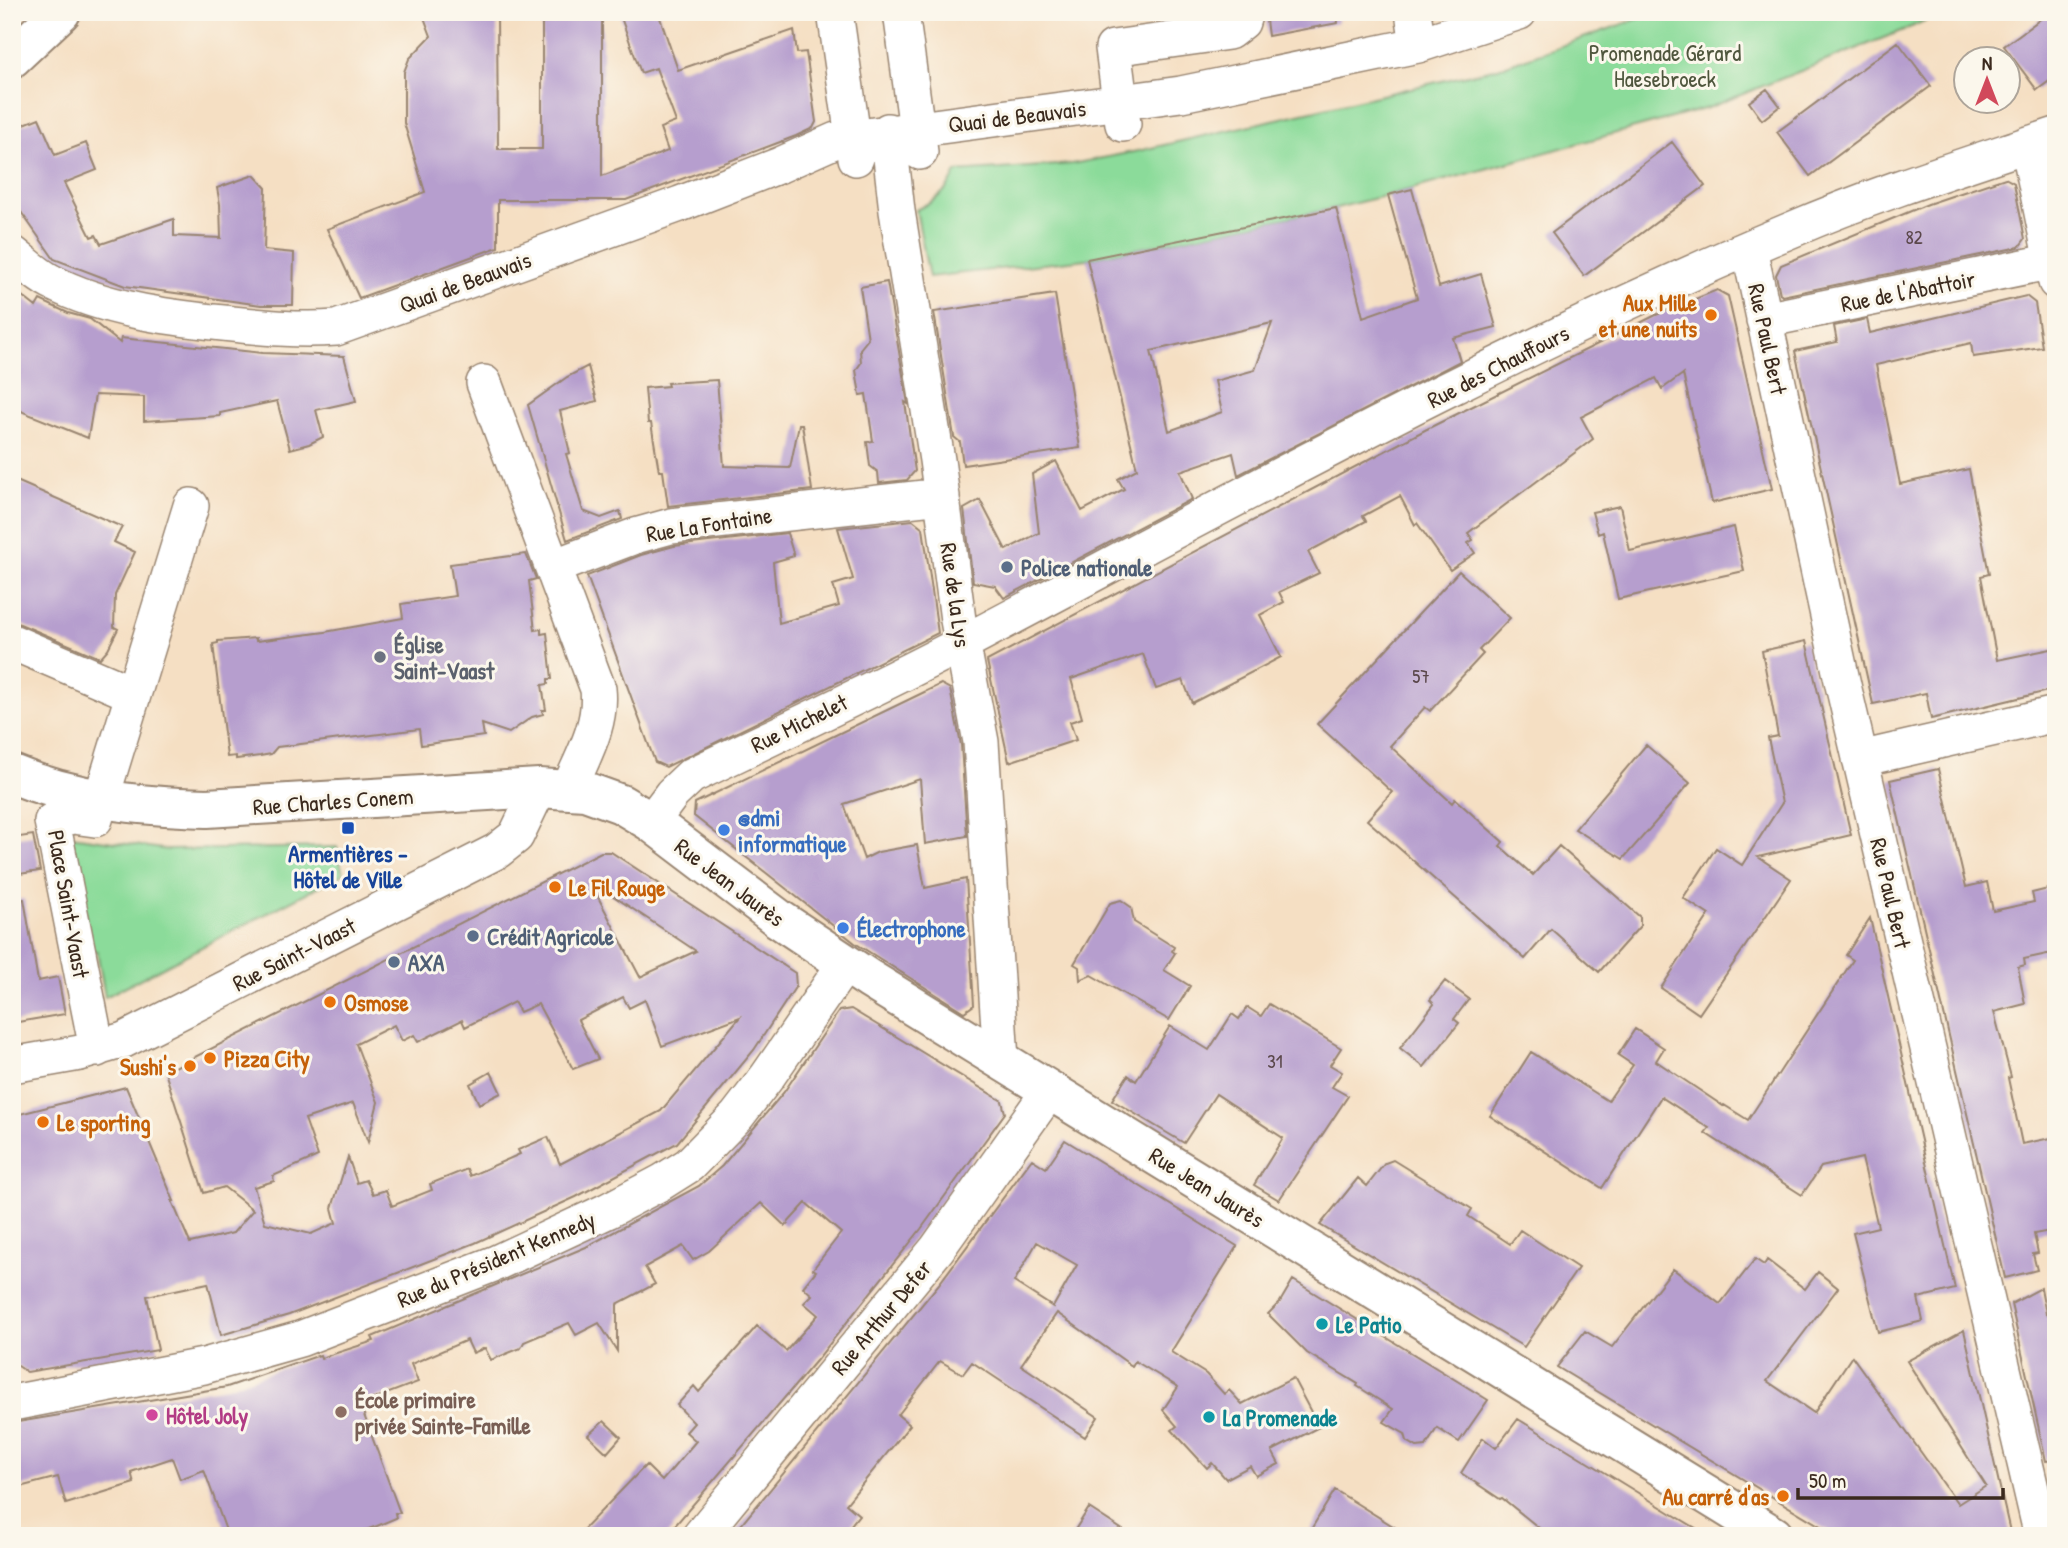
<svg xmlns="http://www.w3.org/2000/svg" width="2068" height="1548" viewBox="0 0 2068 1548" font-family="'Patrick Hand',sans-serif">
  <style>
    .green { fill: #8bdb9a; stroke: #63825c; stroke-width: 2 }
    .building { fill: #b69ece; fill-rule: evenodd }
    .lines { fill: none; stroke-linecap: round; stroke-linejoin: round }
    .minor-casing { stroke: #988470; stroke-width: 38 }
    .major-casing { stroke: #988470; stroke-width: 42 }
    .minor { stroke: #fff; stroke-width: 35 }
    .major { stroke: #fff; stroke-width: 38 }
    .food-dot { fill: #e8710a; stroke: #fbf7ec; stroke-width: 2.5 }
    .service-dot { fill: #5c6f8a; stroke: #fbf7ec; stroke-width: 2.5 }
    .worship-dot { fill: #6b7280; stroke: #fbf7ec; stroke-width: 2.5 }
    .transit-dot { fill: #1a4fb4; stroke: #fbf7ec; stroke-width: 2.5 }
    .shop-dot { fill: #3f7fe0; stroke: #fbf7ec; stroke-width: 2.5 }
    .culture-dot { fill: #0f9aa8; stroke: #fbf7ec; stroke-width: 2.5 }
    .education-dot { fill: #8d6e63; stroke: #fbf7ec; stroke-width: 2.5 }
    .hotel-dot { fill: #d1479c; stroke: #fbf7ec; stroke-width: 2.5 }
    .labels { text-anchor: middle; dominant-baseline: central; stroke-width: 6; stroke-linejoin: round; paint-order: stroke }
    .number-label { font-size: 19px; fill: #5a474a }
    .park-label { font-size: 23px; fill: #4f563d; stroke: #fbf7ec }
    .street-label { font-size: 23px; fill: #3b2a1e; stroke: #fbf7ec }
    .food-label { font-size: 23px; font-weight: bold; fill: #c56008; stroke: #fbf7ec; text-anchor: start }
    .service-label { font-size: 23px; font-weight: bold; fill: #4e5e75; stroke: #fbf7ec; text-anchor: start }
    .worship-label { font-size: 23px; font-weight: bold; fill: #5b616d; stroke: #fbf7ec; text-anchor: start }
    .shop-label { font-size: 23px; font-weight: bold; fill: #366cbe; stroke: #fbf7ec; text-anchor: start }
    .transit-label { font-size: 23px; font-weight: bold; fill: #164399; stroke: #fbf7ec }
    .culture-label { font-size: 23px; font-weight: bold; fill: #0d838f; stroke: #fbf7ec; text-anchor: start }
    .education-label { font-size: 23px; font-weight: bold; fill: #785e54; stroke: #fbf7ec; text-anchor: start }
    .hotel-label { font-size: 23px; font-weight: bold; fill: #b23c85; stroke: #fbf7ec; text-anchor: start }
  </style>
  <rect width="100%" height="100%" fill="#fbf7ec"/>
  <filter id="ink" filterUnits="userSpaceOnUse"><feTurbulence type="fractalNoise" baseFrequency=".0143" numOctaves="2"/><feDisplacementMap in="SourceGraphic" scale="14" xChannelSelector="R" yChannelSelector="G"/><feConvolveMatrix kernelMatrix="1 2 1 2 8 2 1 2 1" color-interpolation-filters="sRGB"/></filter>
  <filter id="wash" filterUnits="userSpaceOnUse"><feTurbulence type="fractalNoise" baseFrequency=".00686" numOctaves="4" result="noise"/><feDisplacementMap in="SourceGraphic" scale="28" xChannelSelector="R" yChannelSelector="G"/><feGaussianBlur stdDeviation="1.57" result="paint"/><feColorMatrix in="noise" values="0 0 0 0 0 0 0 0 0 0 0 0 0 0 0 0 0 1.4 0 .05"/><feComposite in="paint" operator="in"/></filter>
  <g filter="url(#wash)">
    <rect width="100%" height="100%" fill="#f5dfc3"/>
    <!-- green -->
    <path class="green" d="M1657,12H1943L1911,27L1708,108L1412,189L1336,208L1087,259L929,277L916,210C935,200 948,193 956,172L1072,164L1138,151L1498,68Z
      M71,836L169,850L337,847L343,874L105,997L97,951L91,950Z"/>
    <g id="blocks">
      <!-- building -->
      <path class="building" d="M422,12H497L498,149H542V15H602V176L668,151L660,128L676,122L656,68L641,73L619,12H658L678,70L794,30L797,53L806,52L816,122L813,128L796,136L626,200H498V247L359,298L327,229L425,192L404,123V72L409,59L431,36Z
        M1265,12H1337L1338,23L1268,36Z
        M2050,12H2056V76L2037,90L2004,46Z
        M1898,42L1931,86L1810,176L1777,132Z
        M1767,89L1780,106L1762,120L1749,102Z
        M39,118L55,155L86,143L97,170L64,183L91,237L96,235L101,244L174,219V236L221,238L220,204L217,188L254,175L266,188L264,250L294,253L293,305H261L125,286L54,259L12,199V129Z
        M1672,142L1705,186L1584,276L1552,233Z
        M2005,178L2014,183L2025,239L2019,247L1782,296L1780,294L1776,275L1781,265L1928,204Z
        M1412,189L1439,287L1481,274L1496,327L1453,338L1460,361L1238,475L1233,453L1180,471L1192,499L1004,598L995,586L973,582L964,509L980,500L1006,550L1039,533L1032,474L1056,461L1082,511L1124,489L1118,479L1137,469L1087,259L1336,208L1363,317L1417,298L1388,195ZM1272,323L1255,370L1215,381L1222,412L1169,431L1151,351Z
        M887,282L908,404L905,402L915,471L907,480L879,483L878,472L870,466L867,442L873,441L866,394L860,395L856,370L861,363L860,349L868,339L860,287Z
        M12,288L36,307L40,300L68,313L90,319L120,343L121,338L263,353L344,356L356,401L316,410L323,437L309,444L290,449L277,401L220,413V416L144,421V397L95,395L88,438L23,412L12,403Z
        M1717,290L1728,296L1772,489L1712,503L1683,374L1662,389L1656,378L1581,417L1593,439L1468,533L1473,540L1468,543L1475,553L1450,570L1417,523L1415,525L1400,496L1363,516L1366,521L1308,552L1319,573L1279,592L1284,602L1260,615L1281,657L1192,703L1183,680L1156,689L1143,654L1071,679L1082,718L1070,722L1076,740L1009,762L987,661L1425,430L1656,315Z
        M1055,294L1080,448L963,465L960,442L954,437L934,312Z
        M2026,296L2035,303L2042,347L1973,357L1971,343L1876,365L1900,484L1969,469L1989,574L1981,576L1997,660L2056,648V689L1931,719L1926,693L1873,704L1795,351L1837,342L1834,326L1867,319L1870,333Z
        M588,366L597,401L560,411L570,453L566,454L583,511L601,518L620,511L622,519L567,540L528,405L567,377Z
        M717,380L724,466L790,468L799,424H802L812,490L668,506L663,471H659L651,423H648L645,388L668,386L667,383Z
        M12,479L122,527L114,542L135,552L115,595L114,627L118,629L108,649L100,658L20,624L12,622Z
        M1620,506L1630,551L1734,527L1744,571L1618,599L1603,532L1598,534L1592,512Z
        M913,520L923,528L938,633L666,767L655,762L587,576L641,555L674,546L787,533L794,556L773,562L779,623L839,606L833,585L853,579L838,528Z
        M526,554L536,579L529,581L535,630L541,629V634L547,633L552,679H548V684L542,685L546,710H542L543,714L532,717L509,733L482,724L484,736L421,745L419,729L285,746L277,747L271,754L260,756L236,759V756L227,757L213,644L218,643V641L256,638V641L325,632L403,618L401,604L455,596L450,564Z
        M1459,571L1510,618L1479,650L1483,654L1430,711L1425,707L1390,746L1452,803L1455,799L1503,842L1500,846L1533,875L1559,846L1640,917V926L1599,972L1551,929L1525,959L1367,820L1392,792L1317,724Z
        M1806,641L1851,835L1758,857L1791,879L1699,1014L1661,988L1709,915L1683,898L1716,848L1742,865L1782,803L1768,738L1778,736L1762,651Z
        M941,684L950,689L961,745L967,836L925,844L920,779L844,804L864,859L878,852L917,845L925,888L966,879L974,1005L964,1012L855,943L694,816L695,803Z
        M1646,745L1690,783L1623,859L1575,829Z
        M1938,769L1966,887L1987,882L1993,911L2034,902L2032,893L2056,887V954H2047L2024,959L2025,965L2018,967L2025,1004L1994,1012L2011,1077L2008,1078L2022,1144L2056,1137V1230L2034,1234L2038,1253L2033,1254L2037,1270L2005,1278L1890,780Z
        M33,835L40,871L12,875V838Z
        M601,852H611L795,973L796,986L754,1050L677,1143L576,1197L475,1243L289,1315L221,1335L208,1283L147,1296L158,1350L27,1372L15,1364L12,1346V1116L126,1087L174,1201H172L190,1243L233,1233L253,1210L224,1187L204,1193L165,1072ZM589,880L660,927L696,951L640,977ZM623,997L629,1008L645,1000L662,1046L740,1017L661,1111L560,1164L548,1137L518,1150L520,1154L470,1176L467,1169L430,1184L432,1190L392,1206L386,1190L373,1194L366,1180L357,1183L348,1157L332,1208L336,1223L311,1234L265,1223L254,1187L274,1181L273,1176L318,1156L305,1119L353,1103L368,1142L378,1102L356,1044L394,1025L402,1041L414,1035L418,1042L462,1020L465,1027L514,1002L520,1012L538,1004L573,1069L598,1059L578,1020Z
        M24,899L38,981L58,977L65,1014L12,1023V900Z
        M1121,900L1131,907L1134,922L1174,947L1172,951L1175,953L1164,970L1190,986L1169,1020L1091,975L1080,980L1079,967L1074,964L1110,903Z
        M1870,918L1955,1289L1918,1298L1923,1321L1878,1332L1853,1233L1878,1227L1862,1158L1821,1167L1802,1195L1705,1133L1709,1128L1661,1097L1602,1188L1490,1116L1531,1052L1608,1101L1633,1065L1618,1055L1635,1029L1664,1048L1656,1061L1723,1106L1724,1105L1748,1120L1853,960L1846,955Z
        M1445,981L1469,999L1454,1019L1459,1023L1424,1067L1400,1048L1434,1004L1430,1000Z
        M1269,1004L1341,1048L1330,1065L1342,1072L1332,1087L1348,1096L1279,1200L1254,1185L1283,1138L1216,1094L1184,1143L1112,1100L1128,1075L1136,1081L1170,1026L1209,1050L1232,1014L1239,1019L1247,1007L1261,1016Z
        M851,1009L1002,1101L1005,1113L921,1229L816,1361L666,1536H577L646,1465L662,1481L696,1441L686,1432L694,1423L677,1405L694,1386L699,1392L757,1326L786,1351L818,1315L804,1303L812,1295L803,1287L816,1271L813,1269L841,1233L806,1203L785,1226L761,1203L709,1251L693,1260L683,1246L645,1267L655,1284L617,1304V1351L599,1323L576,1335L569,1323L524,1342L521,1348L491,1360L485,1348L473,1353L467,1340L411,1364L418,1382L360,1404L400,1513H395L396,1518L377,1526L349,1536H228L204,1470L180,1479L172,1458L131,1472L134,1483L66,1504L58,1477L12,1489V1423L227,1387L320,1355L321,1358L374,1341L372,1337L586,1247L699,1186L722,1166L784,1092L839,1011Z
        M491,1072L501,1093L479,1104L470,1084Z
        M1065,1140L1237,1246L1171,1352L1206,1374L1224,1394L1229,1390L1242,1404L1293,1378L1319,1427L1272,1451L1279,1464L1256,1476L1250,1466L1226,1479L1212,1463L1207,1468L1172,1430L1177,1426L1163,1410L1178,1387L1135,1361L1132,1366L1057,1313L1021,1365L1098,1417L1085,1437L972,1362L963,1374L940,1361L898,1415L910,1425L846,1504L859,1515L842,1536H732L939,1284L1032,1159L1046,1168ZM1037,1242L1077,1265L1053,1307L1014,1282Z
        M1393,1160L1472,1209L1468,1216L1510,1244L1520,1230L1578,1268L1524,1347L1320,1225L1358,1178L1367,1186L1385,1163Z
        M1755,1259L1764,1265L1767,1260L1805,1289L1818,1272L1838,1288L1767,1381L1814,1413L1852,1356L1958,1504L1986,1486L1907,1361L1964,1330L2011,1536H1837L1557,1367L1585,1331L1612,1347L1673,1269L1720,1304Z
        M1293,1280L1488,1400L1459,1442L1437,1428L1426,1446L1417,1447L1407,1441L1405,1434L1384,1422L1393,1409L1357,1386L1358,1384L1307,1353L1268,1314L1280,1302Z
        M2041,1288L2046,1314L2056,1312V1460L2046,1461L2011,1304Z
        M1518,1419L1674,1515L1709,1536H1549L1502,1498L1500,1499L1461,1473L1483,1438L1496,1448Z
        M604,1421L621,1437L607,1453L588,1435Z
        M1335,1490L1409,1536H1307Z
        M1089,1508L1132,1536H1071Z"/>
    </g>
  </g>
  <g filter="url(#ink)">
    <use href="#blocks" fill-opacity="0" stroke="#988470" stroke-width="2"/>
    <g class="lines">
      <!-- minor casing -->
      <g class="minor-casing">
        <path id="minor" d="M835,12L856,158
          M901,12L920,152
          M1413,12L1418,45
          M1123,124L1113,48L1229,32L1242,22L1245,12
          M888,131L897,211L937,460L958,620L981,742L1001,1060
          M2028,144L2056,282
          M1749,248L1843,685L2042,1536
          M12,253C25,263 37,275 51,282C104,309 165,317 223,323C261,327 299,331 336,328L680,204L780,165L836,140L1181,94L1418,45L1519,12
          M1764,320L2053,261
          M484,383L598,689C602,725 583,756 569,789
          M553,567L635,536L671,526L942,496
          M12,642L133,694
          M1860,759L2056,714
          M651,822L672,794L691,776C782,732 874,690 963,643C1236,499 1507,349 1791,230C1877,193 1967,165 2056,135
          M97,1049L52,821L73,816L95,819L191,506
          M12,1065L80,1053L124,1040L497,851L516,836L539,788
          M12,1403L204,1366L300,1339L496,1263L607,1211L662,1182L689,1165L737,1116L767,1077L845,964
          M700,1536L937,1249L1050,1090"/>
      </g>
      <!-- major casing -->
      <g class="major-casing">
        <path id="major" d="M12,58L61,12
          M12,774C75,800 140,806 207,808L539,788L585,791L621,804L651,822L779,919L869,979L1774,1536"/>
      </g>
      <!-- minor -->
      <use href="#minor" class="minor"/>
      <!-- major -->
      <use href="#major" class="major"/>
    </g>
  </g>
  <!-- markers -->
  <g class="food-dot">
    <circle cx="1711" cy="315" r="7"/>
    <circle cx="555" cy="887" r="7"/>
    <circle cx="330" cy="1002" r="7"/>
    <circle cx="210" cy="1058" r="7"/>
    <circle cx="190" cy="1066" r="7"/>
    <circle cx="43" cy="1122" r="7"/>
    <circle cx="1783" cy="1496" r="7"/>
  </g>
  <g class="service-dot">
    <circle cx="1007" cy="567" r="7"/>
    <circle cx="473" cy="936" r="7"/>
    <circle cx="394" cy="962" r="7"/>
  </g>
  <circle class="worship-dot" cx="380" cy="657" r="7"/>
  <rect class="transit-dot" x="341" y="821" width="14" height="14" rx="3.5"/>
  <g class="shop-dot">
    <circle cx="724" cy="830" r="7"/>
    <circle cx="843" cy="928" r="7"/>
  </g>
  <g class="culture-dot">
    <circle cx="1322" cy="1324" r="7"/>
    <circle cx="1209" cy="1417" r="7"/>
  </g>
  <circle class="education-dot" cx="341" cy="1412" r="7"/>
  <circle class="hotel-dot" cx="152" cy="1415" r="7"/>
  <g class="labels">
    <!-- number labels -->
    <g class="number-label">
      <text x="1914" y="237">82</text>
      <text x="1421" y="676">57</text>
      <text x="1275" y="1061">31</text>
    </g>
    <!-- park labels -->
    <g class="park-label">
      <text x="1665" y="52">Promenade Gérard<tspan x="1665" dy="26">Haesebroeck</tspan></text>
    </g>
    <!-- street labels -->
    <g class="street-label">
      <text transform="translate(1017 116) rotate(-7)">Quai de Beauvais</text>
      <text transform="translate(465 282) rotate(-20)">Quai de Beauvais</text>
      <text transform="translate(1908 291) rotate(-11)">Rue de l'Abattoir</text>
      <text transform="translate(1768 339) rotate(78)">Rue Paul Bert</text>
      <text transform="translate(1498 366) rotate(-27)">Rue des Chauffours</text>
      <text transform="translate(709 524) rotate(-9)">Rue La Fontaine</text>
      <text transform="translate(956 595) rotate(82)">Rue de la Lys</text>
      <text transform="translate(799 723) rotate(-26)">Rue Michelet</text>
      <text transform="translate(333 801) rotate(-4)">Rue Charles Conem</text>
      <text transform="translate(730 882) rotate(37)">Rue Jean Jaurès</text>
      <text transform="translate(1891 893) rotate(77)">Rue Paul Bert</text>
      <text transform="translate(69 904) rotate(80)">Place Saint-Vaast</text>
      <text transform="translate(294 954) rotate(-27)">Rue Saint-Vaast</text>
      <text transform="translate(1207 1187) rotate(32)">Rue Jean Jaurès</text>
      <text transform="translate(496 1259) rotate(-23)">Rue du Président Kennedy</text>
      <text transform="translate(881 1317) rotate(-50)">Rue Arthur Defer</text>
    </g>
    <!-- food labels -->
    <g class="food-label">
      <text x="1697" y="302" text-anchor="end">Aux Mille<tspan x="1697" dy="26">et une nuits</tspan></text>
      <text x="569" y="887">Le Fil Rouge</text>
      <text x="344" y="1002">Osmose</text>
      <text x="224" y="1058">Pizza City</text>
      <text x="176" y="1066" text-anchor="end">Sushi's</text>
      <text x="57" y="1122">Le sporting</text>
      <text x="1769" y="1496" text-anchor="end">Au carré d'as</text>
    </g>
    <!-- service labels -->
    <g class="service-label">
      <text x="1021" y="567">Police nationale</text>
      <text x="487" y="936">Crédit Agricole</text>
      <text x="408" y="962">AXA</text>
    </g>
    <!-- worship labels -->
    <g class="worship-label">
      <text x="394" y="644">Église<tspan x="394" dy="26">Saint-Vaast</tspan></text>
    </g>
    <!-- shop labels -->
    <g class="shop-label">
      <text x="738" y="817">@dmi<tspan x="738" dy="26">informatique</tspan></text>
      <text x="857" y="928">Électrophone</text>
    </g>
    <!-- transit labels -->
    <g class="transit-label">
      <text x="348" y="853">Armentières –<tspan x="348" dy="26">Hôtel de Ville</tspan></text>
    </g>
    <!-- culture labels -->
    <g class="culture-label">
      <text x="1336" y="1324">Le Patio</text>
      <text x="1223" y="1417">La Promenade</text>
    </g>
    <!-- education labels -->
    <g class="education-label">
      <text x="355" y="1399">École primaire<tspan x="355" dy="26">privée Sainte-Famille</tspan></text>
    </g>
    <!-- hotel labels -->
    <g class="hotel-label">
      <text x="166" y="1415">Hôtel Joly</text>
    </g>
  </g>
  <!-- margin -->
  <rect width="2068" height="1548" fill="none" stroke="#fbf7ec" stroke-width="42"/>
  <!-- north arrow -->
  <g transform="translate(1987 80)"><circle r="33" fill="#fbf7ec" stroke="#aea59a" stroke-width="2"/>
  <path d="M0-5L12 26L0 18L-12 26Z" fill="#d1495b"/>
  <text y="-10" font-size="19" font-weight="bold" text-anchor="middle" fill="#3b2a1e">N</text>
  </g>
  <!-- scale -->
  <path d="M1798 1488v10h205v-10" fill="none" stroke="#3b2a1e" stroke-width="3.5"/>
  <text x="1809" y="1488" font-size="21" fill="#3b2a1e" stroke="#fbf7ec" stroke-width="5" paint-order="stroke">50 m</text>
</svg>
